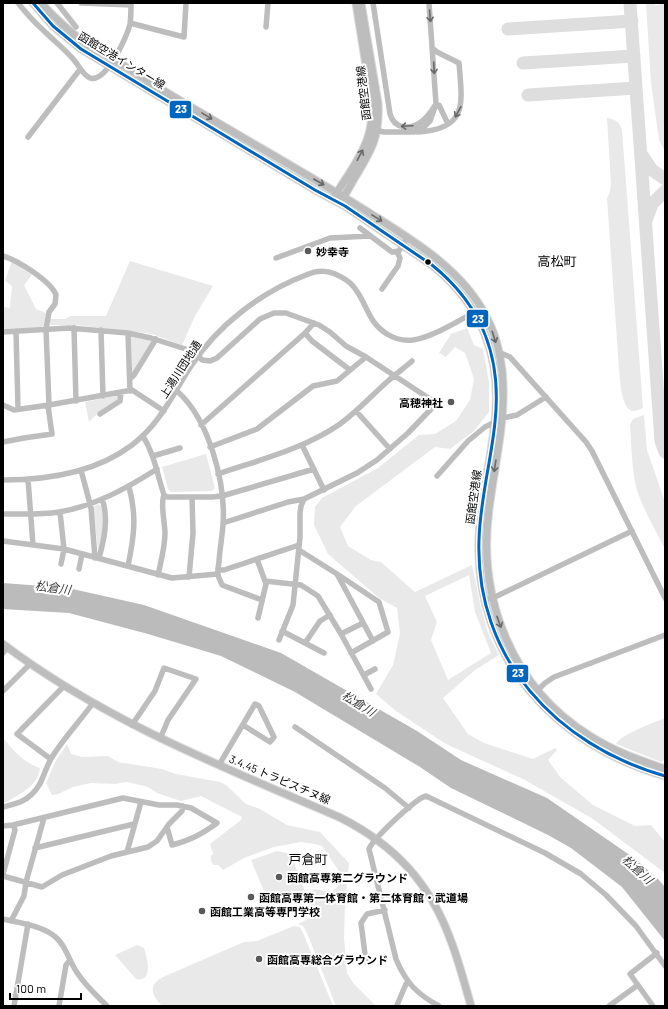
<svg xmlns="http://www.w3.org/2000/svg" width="668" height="1009" viewBox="0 0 668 1009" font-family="Barlow,'Noto Sans JP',sans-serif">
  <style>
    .green { fill: #e9e9e9; fill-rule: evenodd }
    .water { fill: #bbb }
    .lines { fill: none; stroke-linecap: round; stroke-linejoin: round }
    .taxiway { stroke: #dedede; stroke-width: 13 }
    .major-casing { stroke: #dbdbdb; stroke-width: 9 }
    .minor { stroke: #bdbdbd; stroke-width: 5.5 }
    .major { stroke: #bdbdbd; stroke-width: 7 }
    .bus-1-casing { stroke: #fff; stroke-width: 6 }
    .bus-1 { stroke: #0065bd; stroke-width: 3 }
    .oneway { stroke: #686868 }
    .poi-dot { fill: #595959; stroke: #fff; stroke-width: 1.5 }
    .bus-dot { fill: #000; stroke: #fff; stroke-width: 1.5 }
    .labels { text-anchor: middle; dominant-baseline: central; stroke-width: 4; stroke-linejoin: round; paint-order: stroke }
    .street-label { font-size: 11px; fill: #000; stroke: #fff }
    .poi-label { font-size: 11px; font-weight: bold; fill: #000; stroke: #fff; text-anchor: start }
    .water-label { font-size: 12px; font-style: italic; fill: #3f3f3f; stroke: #fff }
    .quarter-label { font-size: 13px; fill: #000; stroke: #fff }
    .line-badge { stroke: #fff; stroke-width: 1.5 }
    .badge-label { font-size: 11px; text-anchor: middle; font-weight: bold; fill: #fff }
  </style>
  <rect width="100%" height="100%" fill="#fff"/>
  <!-- green -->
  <path class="green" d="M646,3H655V5H659V3H665V151L659,140L651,83Z
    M607,118C615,119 620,122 622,130L643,408C641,408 637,411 634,411C621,412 620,378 619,369L607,198L610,192L611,184Z
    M12,261L32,275L24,285L36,309L46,313L44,325L42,327L3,330V307L10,308L12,286L5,281Z
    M130,261L213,286L195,316L182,345L152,334L130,331L76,325H50V319H65L70,316H106Z
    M467,328L474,345L483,349L489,382V412L474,431L450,449L435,447L356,506L340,527L348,546L371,560L381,562L415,592L472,565L481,608L488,633L499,655L475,670L443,698L468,734L484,743L533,759L555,748L557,750L548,760L560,777L593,805L635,826L651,825L665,842V873L593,819L525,780L446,744L396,711L376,694L393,665L400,634L397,608L379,598L328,554L314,525L315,507L322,498L378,468L419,435L435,434L456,421L470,400L474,379L465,353L455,347L446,357L439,353L451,334ZM469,575L475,612L491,653L448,680L431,640L437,622L425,596Z
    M131,336L153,341L133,373H132Z
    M119,395L118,400L99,412L89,422L85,402Z
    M644,415L647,450L665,502V549C656,531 645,513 638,493C631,471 632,447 630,425L633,419Z
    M206,454L215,488L212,491L171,492L168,489L162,467Z
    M98,504L101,506C105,520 102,536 99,551H98L93,507Z
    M665,718V756L664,760L661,762L616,744C620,735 655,722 665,718Z
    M3,738C13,750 24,763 40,768C38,786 21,793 7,802L3,803Z
    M67,744L71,754L82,757L108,756L118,762L162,769L176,774L220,782L226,785L246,804L260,809L287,825L320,832L349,863L345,902L344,937L347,973L354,984L376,1006H336L307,933L303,926L298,924L312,917C310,907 305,896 315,889L325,891H333L341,883V874L322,846L315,844L301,842L274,847L244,858L223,870L218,865H213L211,861V856L213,854L210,844L241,820L242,817L201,796L181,801L157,793L148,787L127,782L115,784L91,783L73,787L58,794L52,795L46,783L55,762Z
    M277,851L291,854L306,894L271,908L251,860Z
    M294,926L300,927L303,933L333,1006H162C151,995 148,985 163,977L244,942L257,941Z
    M137,945L144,948C147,957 154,983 136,979L115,955Z"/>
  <!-- water -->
  <path class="water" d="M3,583L68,588L144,605L281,653L417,731L461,760L547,798L634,858L658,879L665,887V941L622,887L571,848L548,835L451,788L420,767L295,692L221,656L148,634L69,613L3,609Z"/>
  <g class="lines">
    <!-- taxiway -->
    <path class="taxiway" d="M630,3L661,441L665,452
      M508,29L632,21
      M523,63L634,56
      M528,95L636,88
      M642,155L652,170L665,179
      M647,218L652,204L665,191"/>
    <!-- major casing -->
    <g class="major-casing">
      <path id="major" d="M33,3L53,26L81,49L315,190L345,206L432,265C483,306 502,358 495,422C491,462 480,500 479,540C475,658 556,745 665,776
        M41,3C53,16 67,29 81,40C91,48 103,53 114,60C128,68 142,77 156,86C226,129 298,168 368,212C412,240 461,268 486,316C518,377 497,445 489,509C477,598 512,688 590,736C613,751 639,760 665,769
        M335,196C346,177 361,159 368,137C372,126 372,115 372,103L356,3
        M341,200C346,194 350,186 354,179C371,151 380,137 378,103L361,3
        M3,644C105,721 223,767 339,817C395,845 430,883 451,941C459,962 465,985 471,1006"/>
    </g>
    <!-- minor -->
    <path class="minor" d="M18,3C26,13 34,22 43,30C53,40 65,49 74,60C79,66 83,75 90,78C106,83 127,37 130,24C131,17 131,10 131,3
      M57,3L76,27
      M81,3L131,5
      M373,3L390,114C394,129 410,130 421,122C428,117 432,110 436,104L439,105L448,124
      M130,23L184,37L186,3
      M266,27L268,3
      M374,130L384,132H414L424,127L430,121L436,104L429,3
      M418,132C469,129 462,102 459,63L437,52L432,48
      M28,137L78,72
      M360,228L392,252L399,251L407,238
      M3,256C17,260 51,281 56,295L55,304L49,312L46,329L49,405
      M276,258L330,238L370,236
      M382,289L398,266L400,258L397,252
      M74,328L76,401
      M101,330L103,396
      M16,331L18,409
      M3,332L69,328L128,333L130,391
      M128,333L151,338L195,352L202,360L210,361L217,358L260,319L274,313H286L319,325L330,332L346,346L366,357L433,401L434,404L432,408L408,433L377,460L357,473L304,499L301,506L300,513V537L293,605L279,640
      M305,333L312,341L350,370
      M503,354L510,357L586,442L592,451L665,598
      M130,379L134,375L156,339
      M177,391C209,419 226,483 223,525C222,537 220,549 219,561C219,565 217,570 218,574C218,577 221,582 222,585L262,600
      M3,405L14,410L49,405L132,390L164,411
      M356,411L390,449
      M100,414L120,401L121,392
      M201,425L305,333L314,323
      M143,436C155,456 157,474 164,495L167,497H212L222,496L314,469
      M3,442L24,438L52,434L48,406
      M302,445L324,490
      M210,447L257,429L313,386L337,381L366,357
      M153,456L180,448
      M81,470L91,508L95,558
      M218,474C259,460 304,449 340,424C358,411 372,395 388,381C396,374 404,368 412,361
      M437,476L468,441L485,427L503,418L517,415L546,397
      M28,479L33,545
      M3,480C48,480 95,473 132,445C161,423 172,395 191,366C218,325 261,292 306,275C315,271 326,270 335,274C342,277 348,280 353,286C367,302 367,322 387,334C395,339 404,341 413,340C434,337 463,318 482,308
      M60,512L64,549L61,564
      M3,514C21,514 41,515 59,512C95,506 127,488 157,469
      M223,523L288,502L304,499
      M3,541L64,549L172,578L218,574
      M299,550L337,574L373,641
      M99,558C104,540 109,518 102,499
      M257,559L266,584L258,618
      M128,566C134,537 137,516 129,487
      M79,569L82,554
      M218,570H224L299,545
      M337,574L379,602L388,632L351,653
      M158,575C161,561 165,547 165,533C165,523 160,504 164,495
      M189,577L193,533L192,497
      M265,581L301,585L318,596L341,634L371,689
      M485,600L497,596L632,531
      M282,631L324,653
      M341,634L363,623
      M305,643L320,621L330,615
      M3,653L7,648
      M364,675L375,669
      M3,691L30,664
      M535,693L545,683L554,677L665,635
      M132,725L155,691L164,668L196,679L168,720L160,739
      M295,727L385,788L409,808
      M48,757L17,734L64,686
      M219,765L255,704L259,706L274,737L270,742L243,725
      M3,807C13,804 23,803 31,795C43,785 44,770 52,757C64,738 80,721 93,703
      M3,826L13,825L123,798L159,805H177L191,808L217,823C202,834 191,840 172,845L167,827
      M35,848L134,824
      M127,852L141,802
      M3,874L15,830L13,825
      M3,876L42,887L62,875L111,856L148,847L157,841L169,824L182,811L183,806
      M3,919C20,923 38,925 53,935C66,944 69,962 78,974C86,986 97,996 107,1006
      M11,921L24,896L26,882L44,818
      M366,962L361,923L367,914L385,910
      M14,1006L28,924
      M59,1006L66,965L70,960
      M398,1006L397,1005L406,984
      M439,1006C417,994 406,983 396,959L369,849C373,839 416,798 426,796L545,853L581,874L606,895L636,926L665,966
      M609,1006L638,985
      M653,1006L630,974L657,953"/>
    <!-- major -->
    <use href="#major" class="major"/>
    <!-- bus-1 casing -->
    <g class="bus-1-casing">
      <path id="bus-1" d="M33,3L53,26L81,49L315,190L345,206L432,265C483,306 502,358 495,422C491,462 480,500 479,540C475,658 556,745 665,776"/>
    </g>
    <!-- bus-1 -->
    <use href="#bus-1" class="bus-1"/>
  </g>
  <!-- one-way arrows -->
  <defs><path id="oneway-shaft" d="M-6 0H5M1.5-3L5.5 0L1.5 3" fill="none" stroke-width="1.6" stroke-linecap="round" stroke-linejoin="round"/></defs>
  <g class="oneway">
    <use href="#oneway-shaft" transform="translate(430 16) rotate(86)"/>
    <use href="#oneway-shaft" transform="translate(434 68) rotate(87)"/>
    <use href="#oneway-shaft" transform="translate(458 112) rotate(119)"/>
    <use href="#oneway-shaft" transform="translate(207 116) rotate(31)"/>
    <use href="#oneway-shaft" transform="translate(407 126) rotate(177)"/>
    <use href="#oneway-shaft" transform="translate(360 155) rotate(-62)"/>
    <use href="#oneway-shaft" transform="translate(319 182) rotate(30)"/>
    <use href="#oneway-shaft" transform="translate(377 218) rotate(32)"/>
    <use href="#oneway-shaft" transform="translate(494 337) rotate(72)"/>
    <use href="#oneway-shaft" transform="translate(495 466) rotate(99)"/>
    <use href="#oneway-shaft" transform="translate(499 622) rotate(70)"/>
  </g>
  <!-- markers -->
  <g class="poi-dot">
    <circle cx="308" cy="251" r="4"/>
    <circle cx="451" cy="402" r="4"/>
    <circle cx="279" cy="877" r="4"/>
    <circle cx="251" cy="897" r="4"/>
    <circle cx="202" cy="911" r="4"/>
    <circle cx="259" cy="959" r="4"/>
  </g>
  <circle class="bus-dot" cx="428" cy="262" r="3.5"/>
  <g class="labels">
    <!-- street labels -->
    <g class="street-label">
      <text transform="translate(122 60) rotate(31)">函館空港インター線</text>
      <text transform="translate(363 93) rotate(-97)">函館空港線</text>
      <text transform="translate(180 369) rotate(-57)">上湯川団地通</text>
      <text transform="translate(473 497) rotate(-82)">函館空港線</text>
      <text transform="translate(280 779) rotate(23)">3.4.45 トラピスチヌ線</text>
    </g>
    <!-- poi labels -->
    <g class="poi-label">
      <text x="316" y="251">妙幸寺</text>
      <text x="443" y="402" text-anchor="end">高穂神社</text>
      <text x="287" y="877">函館高専第二グラウンド</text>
      <text x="259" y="897">函館高専第一体育館・第二体育館・武道場</text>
      <text x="210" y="911">函館工業高等専門学校</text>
      <text x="267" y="959">函館高専総合グラウンド</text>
    </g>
    <!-- water labels -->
    <g class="water-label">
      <text transform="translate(53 587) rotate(7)">松倉川</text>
      <text transform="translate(359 703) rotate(32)">松倉川</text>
      <text transform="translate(638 869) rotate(42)">松倉川</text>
    </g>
    <!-- quarter labels -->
    <g class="quarter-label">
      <text x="557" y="261">高松町</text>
      <text x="308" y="859">戸倉町</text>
    </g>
  </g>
  <g class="line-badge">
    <rect x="169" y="100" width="23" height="19" rx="4" fill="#0065bd"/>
    <rect x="466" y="309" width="23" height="19" rx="4" fill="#0065bd"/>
    <rect x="506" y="664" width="23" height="19" rx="4" fill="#0065bd"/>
  </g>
  <g class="badge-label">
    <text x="181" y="113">23</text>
    <text x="478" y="323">23</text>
    <text x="518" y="677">23</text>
  </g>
  <!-- border -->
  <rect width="668" height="1009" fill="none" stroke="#000000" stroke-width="8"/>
  <!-- scale -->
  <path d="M10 993v6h71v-6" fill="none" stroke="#000000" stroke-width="2"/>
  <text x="16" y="993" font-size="12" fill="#000000" stroke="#ffffff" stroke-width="3" paint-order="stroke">100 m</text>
</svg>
